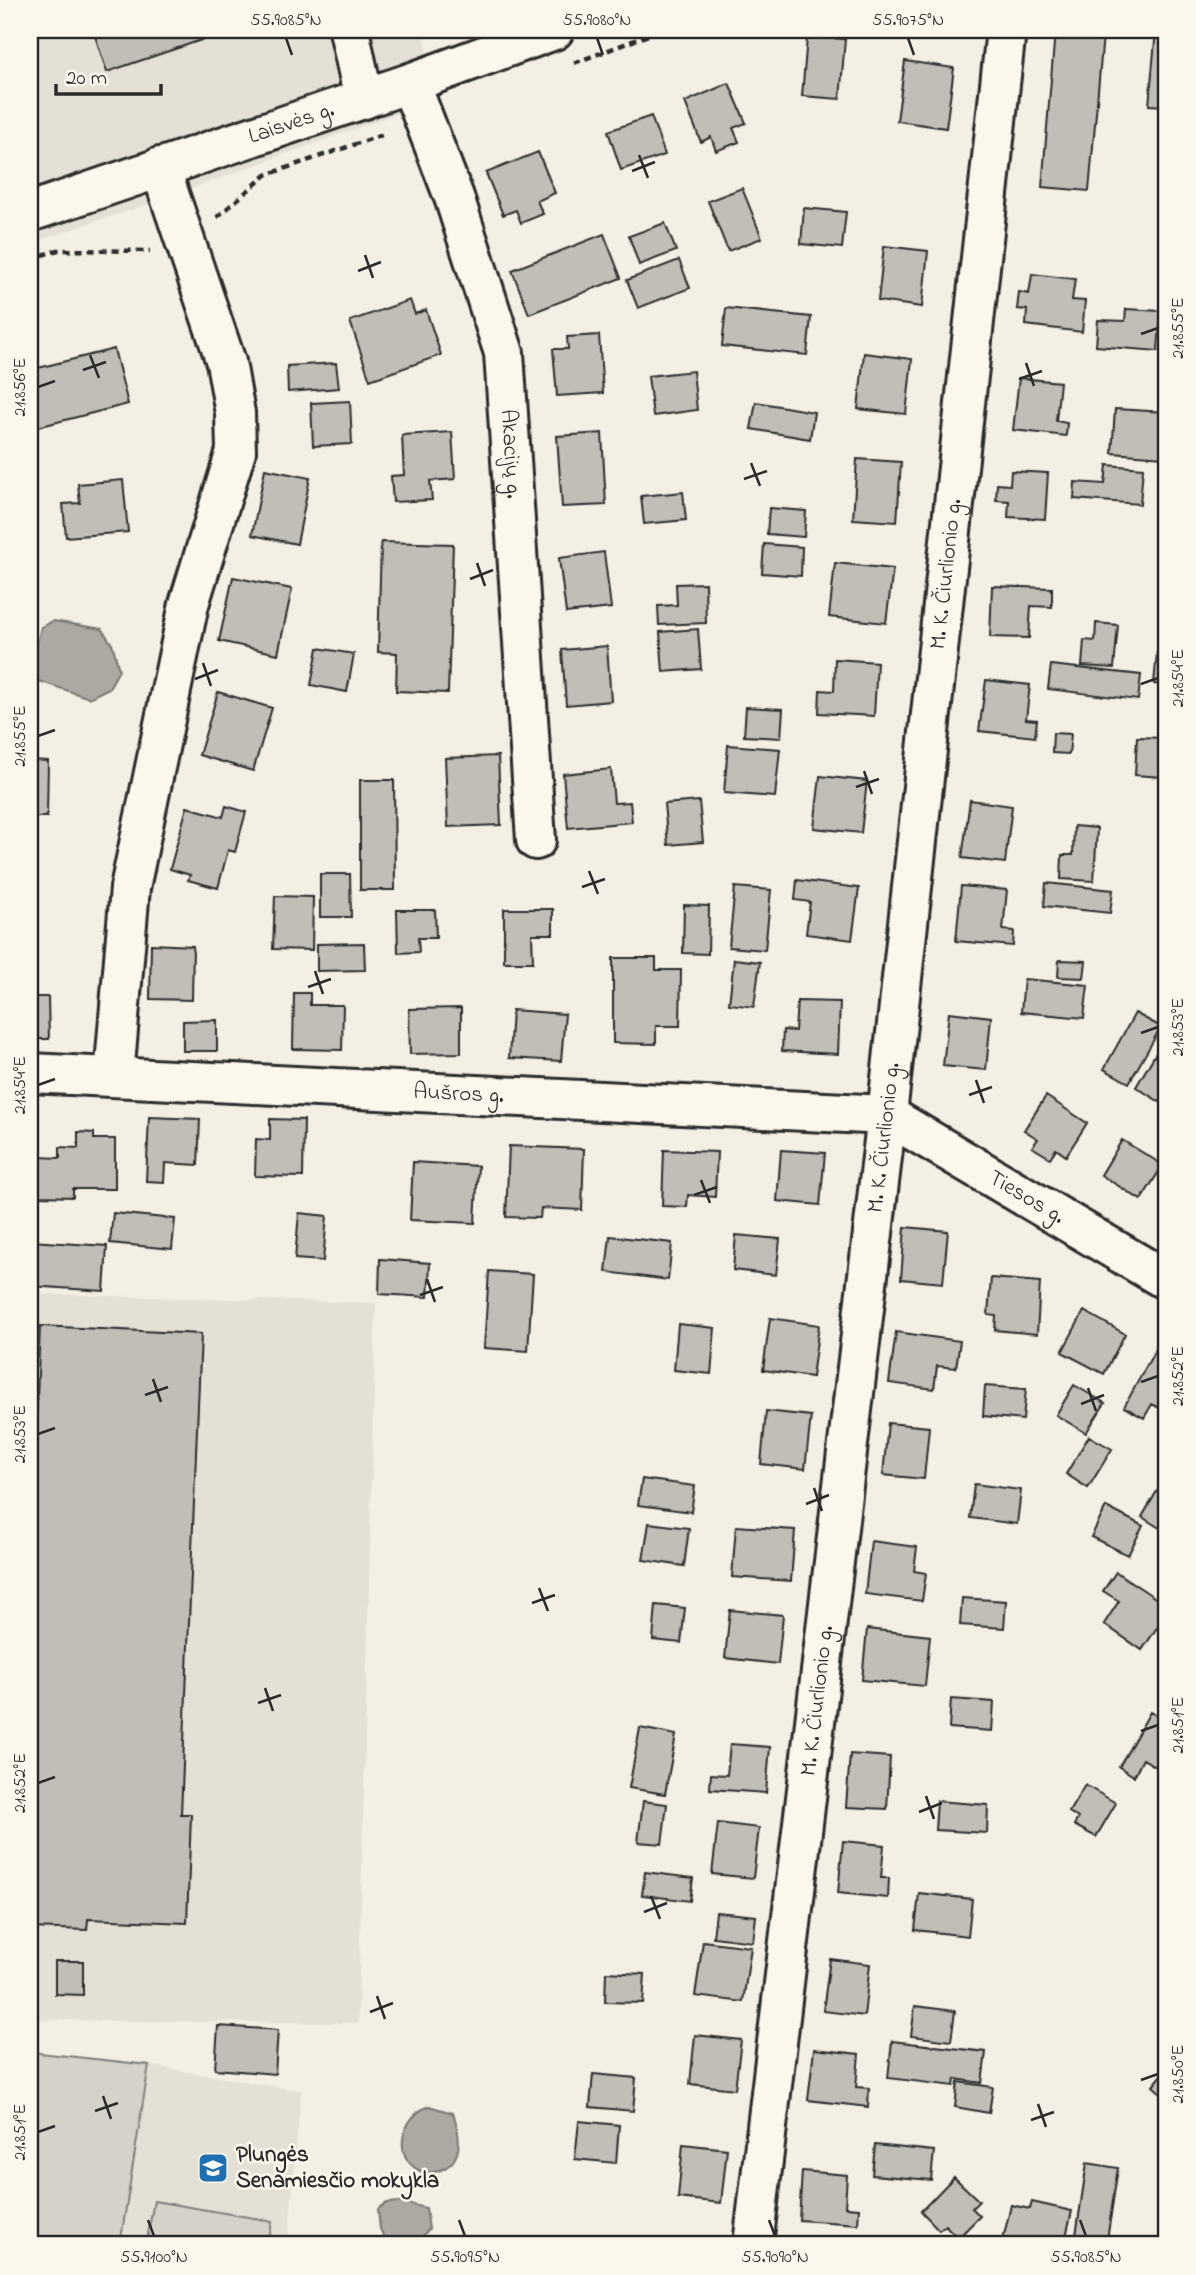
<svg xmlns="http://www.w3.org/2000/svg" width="1196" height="2275" viewBox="0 0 1196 2275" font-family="'Indie Flower',sans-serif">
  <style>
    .built { fill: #e4e0d6 }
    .green { fill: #d5d2c9; stroke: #807e7a; stroke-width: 2 }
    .water { fill: #aca9a2; stroke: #787772; stroke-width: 2 }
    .building { fill: #c0beb6; stroke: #2b2b2b; stroke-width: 2 }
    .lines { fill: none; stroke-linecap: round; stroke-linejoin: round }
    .street-casing { stroke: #2b2b2b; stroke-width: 44 }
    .path { stroke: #2b2b2b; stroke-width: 4.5; stroke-dasharray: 7 5; stroke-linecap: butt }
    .street { stroke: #fbf7ec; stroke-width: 38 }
    .ticks { fill: none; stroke: #2b2b2b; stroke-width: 2.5 }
    .labels { text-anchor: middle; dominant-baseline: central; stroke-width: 5; stroke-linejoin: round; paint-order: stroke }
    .street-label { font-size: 23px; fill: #2b2b2b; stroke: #fbf7ec }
    .poi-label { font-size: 23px; font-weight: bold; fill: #2b2b2b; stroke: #fbf7ec; text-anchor: start }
    .neatline { fill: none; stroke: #2b2b2b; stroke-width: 2.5 }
    .ticks-label { font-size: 18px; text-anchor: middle; fill: #2b2b2b }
  </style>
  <rect width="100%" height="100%" fill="#f3efe4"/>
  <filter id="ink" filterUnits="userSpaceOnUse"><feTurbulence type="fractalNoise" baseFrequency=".0143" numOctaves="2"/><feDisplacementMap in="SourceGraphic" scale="14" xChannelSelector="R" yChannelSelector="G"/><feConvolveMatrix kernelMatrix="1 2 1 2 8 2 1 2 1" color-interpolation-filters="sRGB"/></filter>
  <g filter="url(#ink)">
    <!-- built -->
    <path class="built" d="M30,30H422L439,98L149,204L30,243Z
      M30,1294L376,1303L358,2023L30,2020Z
      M149,2065L301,2091L288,2245H120Z"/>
    <!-- green -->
    <path class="green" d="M30,2052L149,2065L120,2245H30Z
      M154,2201L272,2221L268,2245H146Z"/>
    <!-- water -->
    <path class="water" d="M53,621L102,629L113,646L119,670L109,688L89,698L33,679L30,672L41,627Z
      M429,2106L453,2113C460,2133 465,2160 441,2170C435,2173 425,2173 420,2171C390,2156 403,2115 429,2106Z
      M401,2202L426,2208L429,2229L415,2245L387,2243L380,2229L378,2209L387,2203Z"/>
    <!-- building -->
    <path class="building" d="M93,30H231L107,72Z
      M1156,30H1166V106L1149,105Z
      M1055,31L1103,35L1089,191L1042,187Z
      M807,37L845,39L840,99L802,96Z
      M905,61L954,68L946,128L897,121Z
      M729,83L746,123L733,128L739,142L716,151L711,137L701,142L685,102Z
      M651,116L665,155L621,170L608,131Z
      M538,152L555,193L537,201L543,214L521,223L516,210L503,215L486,173Z
      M742,188L762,238L728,251L708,201Z
      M804,208L846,212L842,248L801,244Z
      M665,223L676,251L639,265L629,236Z
      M604,234L621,278L529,314L512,270Z
      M884,246L928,251L922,307L878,301Z
      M679,260L690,288L638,308L627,280Z
      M1032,274L1075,279L1072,300L1085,301L1082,332L1026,325L1027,310L1017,309L1019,292L1029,294Z
      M410,300L415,314L426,310L441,355L370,380L350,321Z
      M726,308L811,317L807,355L722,346Z
      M1126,309L1161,311L1158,351L1096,346L1098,320L1125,321Z
      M599,335L603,393L557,396L553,349H568L567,337Z
      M114,349L128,404L30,429V370Z
      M864,353L912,359L906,414L858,409Z
      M336,363L339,388L288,392L287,366Z
      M693,371L697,410L653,416L648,376Z
      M1019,378L1060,382L1056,421L1067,423L1066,436L1013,430Z
      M350,401L352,444L313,446L311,403Z
      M756,402L814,412L810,439L751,429Z
      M1115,409L1166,412L1164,457L1112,453Z
      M452,432L455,479L430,481L432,500L393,502L391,476L404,475L402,435Z
      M602,433L606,505L562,507L557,436Z
      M857,459L901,462L897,522L853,519Z
      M1107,465L1143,468L1140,504L1074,499L1075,482L1105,484Z
      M265,469L310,478L297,544L252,535Z
      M1011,471L1048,473L1045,519L1008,517L1009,501L996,500L997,484L1010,485Z
      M123,480L128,532L66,537L63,504L80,503L78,484Z
      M683,492L686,520L644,524L641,496Z
      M769,508L806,511L804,537L767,534Z
      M381,542L453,544L448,693L396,691L397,653L378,652Z
      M764,544L802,547L801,576L762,573Z
      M604,552L611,608L566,613L559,558Z
      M835,563L893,569L886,623L829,617Z
      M233,577L292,589L278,654L219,641Z
      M705,583L706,623L659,625L658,606L677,605L676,584Z
      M992,586L1052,588V607L1031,606L1029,638L990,637Z
      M1096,623L1118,625L1114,668L1082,666L1084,640L1095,641Z
      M698,629L701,669L663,672L660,632Z
      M607,646L611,701L566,705L562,650Z
      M318,648L354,654L347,692L311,685Z
      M1157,652L1166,653V686L1154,684Z
      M835,659L877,662L874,716L819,713L820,690L834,691Z
      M1051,665L1141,675L1138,700L1048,689Z
      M986,680L1030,685L1026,719L1037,720L1035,737L979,731Z
      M218,692L272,708L253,771L199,755Z
      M746,707L783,709L781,738L744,736Z
      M1053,733L1071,734L1069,754L1052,753Z
      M1137,737L1166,738V800L1162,799L1163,777L1135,775Z
      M728,745L780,749L775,797L724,793Z
      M498,756L501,825L448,827L445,758Z
      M30,760L48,761L47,817H30Z
      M611,769L614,803L630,802L632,822L568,828L563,774Z
      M820,776L867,781L861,833L814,828Z
      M360,780H394L395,890H360Z
      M970,800L1012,806L1005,863L962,858Z
      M699,801L703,842L668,845L664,804Z
      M226,806L246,812L235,852L228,850L218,888L188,880L190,875L170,869L187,807L223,817Z
      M1074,826L1097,828L1094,881L1061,879L1062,855H1073Z
      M320,874H350L351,917H320Z
      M797,880L859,888L852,940L806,934L810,902L795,900Z
      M1046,883L1113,890L1110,913L1044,906Z
      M30,885H35L34,917H30Z
      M961,886L1007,890L1003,930L1014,931L1013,946L956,941Z
      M735,887L771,890L765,950L729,947Z
      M275,896L313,897L312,950L273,949Z
      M684,905L709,906L708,954L683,953Z
      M504,909H553V934H532L533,962H504Z
      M397,910H435L436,938H418L419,952L398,953Z
      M364,943L365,970L317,971V944Z
      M151,944L193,946L192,1000L150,999Z
      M613,958H656V970H681L680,1026H656V1044L613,1043Z
      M734,959L760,962L754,1007L729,1004Z
      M1059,960L1086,961L1084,978L1058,977Z
      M1024,979L1088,985L1084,1018L1021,1012Z
      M294,993H310V1005H343L342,1050L293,1049Z
      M30,997H48L49,1039H30Z
      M797,1001L840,1002L838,1054L782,1051L783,1030L795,1031Z
      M461,1008V1053L410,1054L409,1009Z
      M512,1010L565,1014L561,1061L509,1058Z
      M949,1012L991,1017L986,1070L943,1066Z
      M1135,1013L1161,1027L1129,1083L1104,1069Z
      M217,1020V1051H183V1021Z
      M1160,1046L1166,1050V1092L1160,1102L1136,1087Z
      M1046,1096L1087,1123L1066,1156L1056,1149L1050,1158L1032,1147L1038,1139L1024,1130Z
      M149,1117L200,1119L198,1165L165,1163L164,1182L146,1181Z
      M270,1119L304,1120L303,1177L255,1176L256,1139L270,1140Z
      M78,1132L94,1133V1139H115V1189H73V1197L39,1196V1157L60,1158V1147L78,1148Z
      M1122,1140L1163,1165L1141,1200L1101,1175Z
      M509,1146L584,1149L582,1210L541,1208L540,1218L506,1217Z
      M664,1150L717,1152L715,1197L688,1195L687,1207L662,1206Z
      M781,1150L825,1153L820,1205L777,1201Z
      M413,1162L478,1166L475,1223L410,1220Z
      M113,1213L175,1219L172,1249L110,1243Z
      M299,1213L327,1216L323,1261L295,1259Z
      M905,1227L948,1231L943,1283L901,1279Z
      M736,1235L780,1239L776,1275L733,1270Z
      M610,1236L672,1243L668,1280L606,1272Z
      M30,1241L107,1246L104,1291L30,1286Z
      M380,1259L430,1263L428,1297L379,1294Z
      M489,1271L533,1274L528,1351L484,1348Z
      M991,1278L1040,1282L1037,1334L995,1330L996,1316L988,1315Z
      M1084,1311L1125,1334L1104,1374L1062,1352Z
      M770,1318L819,1325L812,1377L763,1370Z
      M678,1324L715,1328L711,1374L674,1370Z
      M40,1326L201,1334L181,1814H191L187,1923L88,1919L87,1930L30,1928V1493H33Z
      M896,1332L960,1341L956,1368L937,1366L934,1389L889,1383Z
      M1155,1350L1166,1356V1412L1152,1404L1144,1418L1124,1407Z
      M1074,1385L1105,1403L1086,1433L1056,1415Z
      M985,1386L1026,1389L1023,1420L983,1416Z
      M766,1411L811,1416L805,1469L761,1464Z
      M888,1423L929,1427L924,1479L883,1475Z
      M1089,1436L1112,1449L1088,1488L1066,1474Z
      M642,1479L695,1486L691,1512L638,1505Z
      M974,1484L1021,1490L1017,1524L970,1518Z
      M1157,1491L1166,1497V1532L1142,1517Z
      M1106,1507L1143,1526L1128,1555L1091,1537Z
      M649,1523L689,1528L684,1566L643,1560Z
      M736,1526L795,1530L791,1581L732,1577Z
      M871,1541L917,1547L914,1571L926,1573L922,1601L865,1594Z
      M1116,1572L1166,1605V1614L1142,1650L1104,1624L1119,1601L1103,1591Z
      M962,1598L1006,1601L1004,1628L960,1625Z
      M656,1605L685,1608L681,1643L653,1640Z
      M730,1610L783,1615L778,1664L725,1658Z
      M867,1629L930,1636L925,1686L862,1680Z
      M951,1699L994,1702L992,1731L949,1728Z
      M1150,1712L1166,1721V1773L1143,1759L1134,1776L1119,1767Z
      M640,1728L676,1735L665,1794L629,1788Z
      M730,1744L770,1747L766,1793L710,1789L711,1774L727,1775Z
      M850,1754L890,1757L887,1809L846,1807Z
      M1085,1785L1116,1803L1096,1837L1074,1825L1078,1818L1069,1812Z
      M643,1801L667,1804L662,1844L638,1842Z
      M937,1801L988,1805L987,1833L935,1830Z
      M718,1823L759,1828L753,1878L712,1874Z
      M843,1841L884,1845L881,1878H889L888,1898L838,1893Z
      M645,1872L693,1878L690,1901L642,1895Z
      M919,1893L972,1899L968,1936L915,1930Z
      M716,1912L756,1916L753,1942L713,1937Z
      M703,1941L751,1947L743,2002L695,1996Z
      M830,1959L870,1964L864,2016L823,2011Z
      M55,1961H83V1995L55,1994Z
      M606,1972L645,1974L643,2003L605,2002Z
      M915,2006L955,2011L951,2041L911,2036Z
      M218,2026L278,2030L275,2074L215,2069Z
      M695,2035L741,2040L735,2089L690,2084Z
      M892,2041L986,2052L982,2083L955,2079L954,2086L888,2078Z
      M814,2049L859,2054L856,2087L869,2088L868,2107L808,2100Z
      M1166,2070V2098L1153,2086Z
      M593,2074L636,2078L633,2111L590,2107Z
      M958,2082L993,2087L989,2113L955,2107Z
      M579,2121L619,2125L616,2163L575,2159Z
      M683,2144L727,2149L721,2203L678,2198Z
      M875,2145L934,2151L931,2180L872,2175Z
      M1087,2163L1118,2168L1107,2240L1076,2235Z
      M802,2171L847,2175L845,2207L859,2208L858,2224L799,2220Z
      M954,2177L979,2201L972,2208L980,2216L958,2238L945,2225L939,2230L921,2211Z
      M1032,2202L1072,2211L1064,2245L1002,2244L1011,2205L1030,2209Z"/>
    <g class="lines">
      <!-- street casing -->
      <g class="street-casing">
        <g id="street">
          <path d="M349,30L364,99"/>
          <path id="s1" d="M410,83L454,197L504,353L536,840"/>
          <path id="s2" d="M30,212L410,83L554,30"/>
          <path id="s3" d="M30,1073L887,1115L1166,1280"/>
          <path d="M114,1077L130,888L189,604L236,451L235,413L226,362L160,167"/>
          <path id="s4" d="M753,2245L887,1115L1006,30"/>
        </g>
      </g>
      <!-- path -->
      <path class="path" d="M574,63L662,30
        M217,217L266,175L382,135
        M30,259L58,250L150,251"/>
      <!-- street -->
      <use href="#street" class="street"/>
    </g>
  </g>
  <!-- ticks -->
  <path class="ticks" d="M286,38L292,55M597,38L603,55M908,38L914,55M639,155L648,178M632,171L655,162M365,255L373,278M358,271L381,262M1141,334L1158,328M90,355L99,378M1026,363L1034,386M83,370L106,362M1019,379L1042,371M38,387L55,381M751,463L760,486M744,479L767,471M477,563L485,586M470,579L493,570M203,663L211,686M195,679L218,670M1141,684L1158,678M38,736L55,730M864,771L872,794M856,787L879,779M589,871L598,894M582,887L605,879M315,971L323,994M308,987L331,979M1141,1033L1158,1027M976,1080L984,1103M38,1085L55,1079M969,1095L992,1087M701,1180L710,1203M694,1195L717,1187M427,1279L435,1302M420,1295L443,1287M153,1379L161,1402M1141,1382L1158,1376M1088,1388L1096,1411M145,1395L168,1387M1081,1404L1104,1395M38,1434L55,1428M814,1488L822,1511M806,1504L829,1495M539,1588L548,1611M532,1603L555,1595M265,1688L273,1711M258,1703L281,1695M1141,1731L1158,1725M38,1783L55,1777M926,1796L934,1819M919,1812L942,1803M651,1896L660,1919M644,1912L667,1903M377,1996L385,2019M370,2012L393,2003M1141,2080L1158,2074M103,2096L111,2119M1038,2104L1046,2127M95,2111L118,2103M1031,2120L1054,2112M38,2132L55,2126M148,2220L154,2236M459,2220L465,2236M769,2220L775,2236M1080,2220L1086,2236"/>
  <!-- icons -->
  <defs>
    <g id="school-square" transform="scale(1.575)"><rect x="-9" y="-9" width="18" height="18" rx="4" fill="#1f6fb2" stroke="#fbf7ec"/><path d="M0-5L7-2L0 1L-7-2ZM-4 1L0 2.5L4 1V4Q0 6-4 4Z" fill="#fff"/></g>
  </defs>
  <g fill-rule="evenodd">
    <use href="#school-square" x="213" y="2168"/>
  </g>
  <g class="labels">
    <!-- street labels -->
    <g class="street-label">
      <text stroke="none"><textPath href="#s2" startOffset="276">Laisvės g.</textPath></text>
      <text stroke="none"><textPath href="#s1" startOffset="387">Akacijų g.</textPath></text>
      <text stroke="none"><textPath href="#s4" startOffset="1682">M. K. Čiurlionio g.</textPath></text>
      <text stroke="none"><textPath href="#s3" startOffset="429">Aušros g.</textPath></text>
      <text stroke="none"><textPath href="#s4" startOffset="1115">M. K. Čiurlionio g.</textPath></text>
      <text stroke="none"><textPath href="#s3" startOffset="1020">Tiesos g.</textPath></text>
      <text stroke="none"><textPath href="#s4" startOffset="548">M. K. Čiurlionio g.</textPath></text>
    </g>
    <!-- poi labels -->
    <g class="poi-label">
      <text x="236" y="2155">Plungės<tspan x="236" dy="26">Senamiesčio mokykla</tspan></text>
    </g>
  </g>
  <!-- margin -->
  <rect width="1196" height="2275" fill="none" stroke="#fbf7ec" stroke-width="77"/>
  <!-- scale -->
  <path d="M56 84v10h105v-10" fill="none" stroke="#2b2b2b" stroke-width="3.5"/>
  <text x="66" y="84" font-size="21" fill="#2b2b2b" stroke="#fbf7ec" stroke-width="5" paint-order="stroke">20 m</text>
  <rect x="38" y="38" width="1120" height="2198" class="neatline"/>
  <g class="ticks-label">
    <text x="286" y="25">55.9085°N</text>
    <text x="597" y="25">55.9080°N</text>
    <text x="908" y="25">55.9075°N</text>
    <text transform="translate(1177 328) rotate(-90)" y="6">21.855°E</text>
    <text transform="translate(19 387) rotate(-90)" y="6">21.856°E</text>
    <text transform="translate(1177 678) rotate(-90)" y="6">21.854°E</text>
    <text transform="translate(19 736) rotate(-90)" y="6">21.855°E</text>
    <text transform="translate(1177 1027) rotate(-90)" y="6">21.853°E</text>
    <text transform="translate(19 1085) rotate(-90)" y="6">21.854°E</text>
    <text transform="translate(1177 1376) rotate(-90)" y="6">21.852°E</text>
    <text transform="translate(19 1434) rotate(-90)" y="6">21.853°E</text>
    <text transform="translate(1177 1725) rotate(-90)" y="6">21.851°E</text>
    <text transform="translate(19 1783) rotate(-90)" y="6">21.852°E</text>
    <text transform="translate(1177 2074) rotate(-90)" y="6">21.850°E</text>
    <text transform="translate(19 2132) rotate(-90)" y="6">21.851°E</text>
    <text x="154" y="2262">55.9100°N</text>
    <text x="465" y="2262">55.9095°N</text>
    <text x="775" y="2262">55.9090°N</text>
    <text x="1086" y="2262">55.9085°N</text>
  </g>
</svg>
